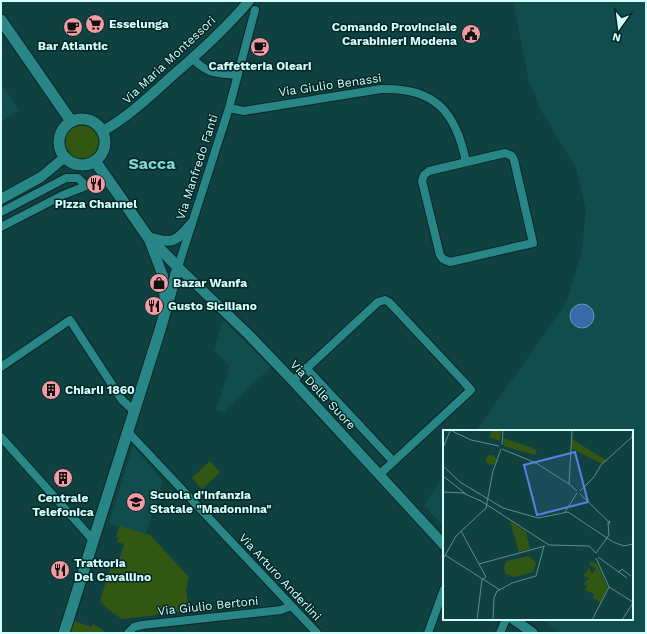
<svg xmlns="http://www.w3.org/2000/svg" width="647" height="634" viewBox="0 0 647 634" font-family="'Work Sans',sans-serif">
  <style>
    .built { fill: #124d4d }
    .green { fill: #315712 }
    .water { fill: #376aa7; stroke: #6697c1 }
    .lines { fill: none; stroke-linecap: round; stroke-linejoin: round }
    .minor-casing { stroke: #082625; stroke-width: 10 }
    .tertiary-casing { stroke: #082625; stroke-width: 12 }
    .secondary-casing { stroke: #082625; stroke-width: 13 }
    .minor { stroke: #288786; stroke-width: 8 }
    .tertiary { stroke: #288786; stroke-width: 10 }
    .secondary { stroke: #288786; stroke-width: 11 }
    .labels { text-anchor: middle; dominant-baseline: central; stroke-width: 3; stroke-linejoin: round; paint-order: stroke }
    .poi-label { font-size: 12px; font-weight: bold; fill: #d5fffd; stroke: #002726; text-anchor: start }
    .street-label { font-size: 12px; fill: #d5fffd; stroke: #002726 }
    .district-label { font-size: 16px; font-weight: bold; fill: #7dd6d4; stroke: #002726 }
    .inset-road { fill: none; stroke: #5f8d8c; stroke-width: 1 }
    .view { fill: #5483e3; fill-opacity: 0.15; stroke: #5483e3; stroke-width: 2 }
    .inset-edge { fill: none; stroke: #d5fffd; stroke-width: 2 }
  </style>
  <rect width="100%" height="100%" fill="#104141"/>
  <!-- built -->
  <path class="built" d="M513,1H646V633H561L541,619H632V431H476L567,302L582,251L586,209L576,168L542,112L529,81Z
    M1,83L19,110L1,122Z
    M223,320L271,367L223,412L216,410L229,371L226,370L230,366L214,351Z
    M133,446L163,481L146,534L109,523Z
    M444,476V527L424,505Z"/>
  <!-- green -->
  <path class="green" d="M64 141a18 18 0 1 1 36 0a18 18 0 1 1-36 0Z
    M210,461L220,472L202,489L192,478Z
    M120,526L150,535L189,577L186,590L189,611L122,619L109,610L100,601L113,559L119,561L124,544L117,542L118,538L116,537Z
    M74,621L92,627L93,624L107,633L71,632Z"/>
  <!-- water -->
  <path class="water" d="M570 316a12 12 0 1 1 24 0a12 12 0 1 1-24 0Z"/>
  <g class="lines">
    <!-- minor casing -->
    <g class="minor-casing">
      <path id="minor" d="M192,58C209,75 216,73 238,75
        M229,108L244,111L381,89C435,87 456,112 466,162
        M505,153L512,156L514,160L533,243L450,262L443,259L440,255L422,181L424,175L429,171Z
        M1,212L66,178H78L86,186
        M1,227L63,195L86,186L106,176
        M178,267L229,108L255,10
        M1,367L70,320L122,400L134,411
        M306,368L393,461
        M293,381L378,302L385,300L389,302L464,382L471,390L379,475
        M128,432L317,633
        M1,437L93,540
        M128,633L134,627L142,625L281,610L291,606
        M428,633L444,589
        M500,633L506,619"/>
    </g>
    <!-- tertiary casing -->
    <g class="tertiary-casing">
      <path id="tertiary" d="M103,131C129,116 150,96 172,76C199,53 226,28 249,1
        M1,199L41,177L65,157
        M148,237L163,276L165,306
        M148,237C171,244 176,243 191,224
        M178,267L248,334L293,381L444,545
        M513,619L533,633"/>
    </g>
    <!-- secondary casing -->
    <g class="secondary-casing">
      <path id="secondary" d="M1,20L71,121
        M59 142a23 23 0 1 1 46 0a23 23 0 1 1-46 0Z
        M64,633L160,330L178,267L148,237L95,161"/>
    </g>
    <!-- minor -->
    <use href="#minor" class="minor"/>
    <!-- tertiary -->
    <use href="#tertiary" class="tertiary"/>
    <!-- secondary -->
    <use href="#secondary" class="secondary"/>
  </g>
  <!-- icons -->
  <defs>
    <g id="supermarket-disc" transform="scale(1)"><circle r="9.5" fill="#f49aa2" stroke="#002726"/><path d="M-6-5.5h2.5l.6 2H6L4.5 2H-2.5L-4.4-4H-6ZM-1.5 3.2a1.3 1.3 0 1 0 .1 0ZM3 3.2a1.3 1.3 0 1 0 .1 0Z" fill="#111"/></g>
    <g id="cafe-disc" transform="scale(1)"><circle r="9.5" fill="#f49aa2" stroke="#002726"/><path d="M-5.5-4.5H6V0H3Q3 3.5 0 3.5H-2.5Q-5.5 3.5-5.5 0ZM3-3.2v2h1.7v-2ZM-6 4.5H4V6H-6Z" fill="#111"/></g>
    <g id="civic-disc" transform="scale(1)"><circle r="9.5" fill="#f49aa2" stroke="#002726"/><path d="M-.6-6.5H3V-4.5H.6V-3L4-1V1h2V6H-6V1h2V-1L-.6-3ZM-1.2 2.5V6h2.4V2.5Z" fill="#111"/></g>
    <g id="restaurant-disc" transform="scale(1)"><circle r="9.5" fill="#f49aa2" stroke="#002726"/><path d="M-5-6h1v4h1v-4h1v4h1v-4h1v5L-1.5 .5V6h-2V.5L-5-1ZM5-6V6H3V1.5H1.5Q1.5-4 5-6Z" fill="#111"/></g>
    <g id="shop-disc" transform="scale(1)"><circle r="9.5" fill="#f49aa2" stroke="#002726"/><path d="M-5-2.5h2.3a2.7 3.5 0 0 1 5.4 0H5L5.5 6h-11ZM-1.5-2.5h3a1.5 2.3 0 0 0-3 0Z" fill="#111"/></g>
    <g id="building-disc" transform="scale(1)"><circle r="9.5" fill="#f49aa2" stroke="#002726"/><path d="M-4-6H4V6H1V3H-1V6H-4ZM-2.5-4.3h1.7v1.8h-1.7ZM.8-4.3h1.7v1.8H.8ZM-2.5-1h1.7V.8h-1.7ZM.8-1h1.7V.8H.8Z" fill="#111"/></g>
    <g id="school-disc" transform="scale(1)"><circle r="9.5" fill="#f49aa2" stroke="#002726"/><path d="M0-5L7-2L0 1L-7-2ZM-4 1L0 2.5L4 1V4Q0 6-4 4Z" fill="#111"/></g>
  </defs>
  <g fill-rule="evenodd">
    <use href="#supermarket-disc" x="95" y="24"/>
    <use href="#cafe-disc" x="73" y="27"/>
    <use href="#civic-disc" x="471" y="34"/>
    <use href="#cafe-disc" x="260" y="47"/>
    <use href="#restaurant-disc" x="96" y="184"/>
    <use href="#shop-disc" x="159" y="283"/>
    <use href="#restaurant-disc" x="154" y="306"/>
    <use href="#building-disc" x="51" y="390"/>
    <use href="#building-disc" x="63" y="478"/>
    <use href="#school-disc" x="136" y="502"/>
    <use href="#restaurant-disc" x="60" y="570"/>
  </g>
  <g class="labels">
    <!-- poi labels -->
    <g class="poi-label">
      <text x="109" y="24">Esselunga</text>
      <text x="457" y="27" text-anchor="end">Comando Provinciale<tspan x="457" dy="14">Carabinieri Modena</tspan></text>
      <text x="73" y="46" text-anchor="middle">Bar Atlantic</text>
      <text x="260" y="66" text-anchor="middle">Caffetteria Oleari</text>
      <text x="96" y="204" text-anchor="middle">Pizza Channel</text>
      <text x="173" y="283">Bazar Wanfa</text>
      <text x="168" y="306">Gusto Siciliano</text>
      <text x="65" y="390">Chiarli 1860</text>
      <text x="150" y="495">Scuola d'Infanzia<tspan x="150" dy="14">Statale "Madonnina"</tspan></text>
      <text x="63" y="498" text-anchor="middle">Centrale<tspan x="63" dy="14">Telefonica</tspan></text>
      <text x="74" y="563">Trattoria<tspan x="74" dy="14">Del Cavallino</tspan></text>
    </g>
    <!-- street labels -->
    <g class="street-label">
      <text transform="translate(169 60) rotate(-43)">Via Maria Montessori</text>
      <text transform="translate(330 85) rotate(-8)">Via Giulio Benassi</text>
      <text transform="translate(197 167) rotate(-72)">Via Manfredo Fanti</text>
      <text transform="translate(323 395) rotate(47)">Via Delle Suore</text>
      <text transform="translate(280 577) rotate(47)">Via Arturo Anderlini</text>
      <text transform="translate(208 606) rotate(-6)">Via Giulio Bertoni</text>
    </g>
    <!-- district labels -->
    <g class="district-label">
      <text x="152" y="163">Sacca</text>
    </g>
  </g>
  <!-- overview -->
  <g transform="translate(443 430)">
    <rect width="190" height="190" fill="#104141"/>
    <path d="M49,0H58L57,11L46,7ZM60,8L90,18L94,21L92,25L61,16ZM129,8L132,11L164,31L159,34L128,18ZM43 30a5 5 0 1 1 10 0a5 5 0 1 1-10 0ZM67,91L83,102L87,119L76,122ZM86,126L93,133L90,142L71,147L62,143L61,137L64,131ZM148,131L154,134L165,157L158,172L150,168L151,164L142,160L144,156L141,154L146,148L140,146L146,138L149,144L153,139L146,134Z" fill="#315712"/>
    <path class="inset-road" d="M129,0L126,54L134,61M9,1L28,10L56,16M59,15L60,0M0,18L7,1M59,19L93,33L126,54M0,36L17,52L60,78L95,88L125,82L170,112L181,116L190,114M0,46L23,64M137,61L151,47L158,35L189,7V4M0,62L21,63M20,63L38,71L106,115L146,116L153,123M137,64L166,92M122,82L134,63M18,101L43,147L39,150M153,123L166,105L165,92L167,91L166,94M2,125L57,160M155,127L184,148M153,128L166,157L190,172M0,129L13,106L43,78L50,41L58,19M36,134L102,116M176,142L179,139L188,146M53,162L69,153L93,146L101,116M34,190L39,149M50,190L51,168L54,161M149,190L166,157M179,190L190,173"/>
    <path class="view" d="M132,22L145,72L94,85L81,35Z"/>
    <rect width="190" height="190" class="inset-edge"/>
  </g>
  <!-- border -->
  <rect width="647" height="634" fill="none" stroke="#d5fffd" stroke-width="4"/>
  <!-- north arrow -->
  <g transform="translate(619 28) rotate(194)" stroke="#002726" stroke-width="3" paint-order="stroke">
  <path d="M0-3L7 15L0 10L-7 15Z" fill="#d5fffd"/>
  <text y="-6" font-size="11" font-weight="bold" text-anchor="middle" fill="#d5fffd">N</text>
  </g>
</svg>
